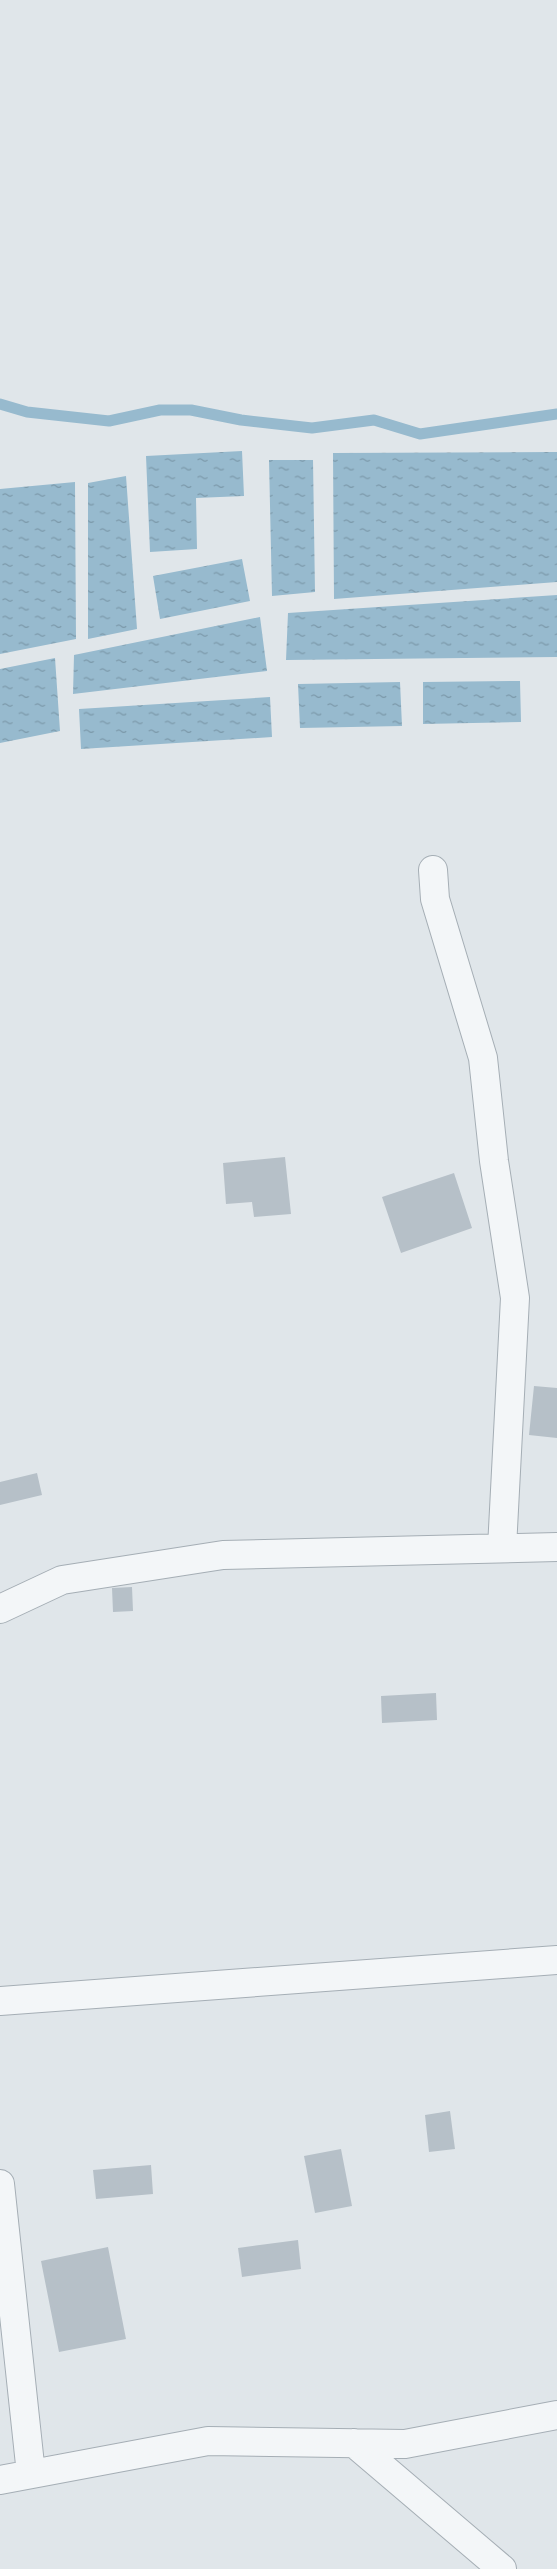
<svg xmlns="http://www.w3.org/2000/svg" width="557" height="2569" viewBox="0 0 557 2569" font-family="Karla,sans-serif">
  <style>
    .water { fill: url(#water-ripples) }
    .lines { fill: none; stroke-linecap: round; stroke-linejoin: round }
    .stream { stroke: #97bace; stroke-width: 11 }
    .building { fill: #b6c0c8 }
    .minor-casing { stroke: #a5aeb5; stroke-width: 30 }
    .minor { stroke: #f3f6f8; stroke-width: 28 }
  </style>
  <defs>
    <pattern id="water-ripples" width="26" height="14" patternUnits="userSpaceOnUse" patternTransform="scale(1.25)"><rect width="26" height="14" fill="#97bace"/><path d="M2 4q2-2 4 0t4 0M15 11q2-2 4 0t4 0" fill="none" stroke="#7b98a9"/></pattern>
  </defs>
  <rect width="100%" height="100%" fill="#e0e6ea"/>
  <!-- water -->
  <path class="water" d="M242,451L244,496L196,498L197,549L150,552L146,456Z
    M557,452V582L334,599L333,453Z
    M269,460H313L315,592L272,596Z
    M126,476L137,629L88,639V483Z
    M75,482L76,639L0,654V489Z
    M242,559L250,601L160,619L153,576Z
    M557,595V657L286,660L288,613Z
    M260,617L267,671L73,694L74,655Z
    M55,658L60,731L0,743V669Z
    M520,681L521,722L423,724V682Z
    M400,682L402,726L300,728L298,684Z
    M270,697L272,737L81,749L79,709Z"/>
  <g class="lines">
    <!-- stream -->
    <path class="stream" d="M0,404L27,412L109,421L160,410H191L241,420L312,428L374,420L420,434L557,414"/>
  </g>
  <!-- building -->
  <path class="building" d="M285,1157L291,1214L254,1217L252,1202L226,1204L223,1163Z
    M454,1173L472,1228L401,1253L382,1197Z
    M534,1386L557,1388V1438L529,1435Z
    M37,1473L42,1495L0,1505V1482Z
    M132,1587L133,1611L113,1612L112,1588Z
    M436,1693L437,1720L382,1723L381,1696Z
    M450,2111L455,2149L429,2152L425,2115Z
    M341,2149L352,2206L315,2213L304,2156Z
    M151,2165L153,2194L96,2199L93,2170Z
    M298,2240L301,2269L242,2277L238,2248Z
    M108,2247L126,2339L59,2352L41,2261Z"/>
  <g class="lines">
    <!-- minor casing -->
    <g class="minor-casing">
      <path id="minor" d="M433,870L435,899L483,1058L494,1161L515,1298L502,1548
        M0,1609L62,1580L223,1555L557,1547
        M0,2001L557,1960
        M0,2184L31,2474
        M354,2443L502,2569
        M0,2480L208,2441L405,2444L557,2415"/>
    </g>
    <!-- minor -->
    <use href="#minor" class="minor"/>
  </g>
</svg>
